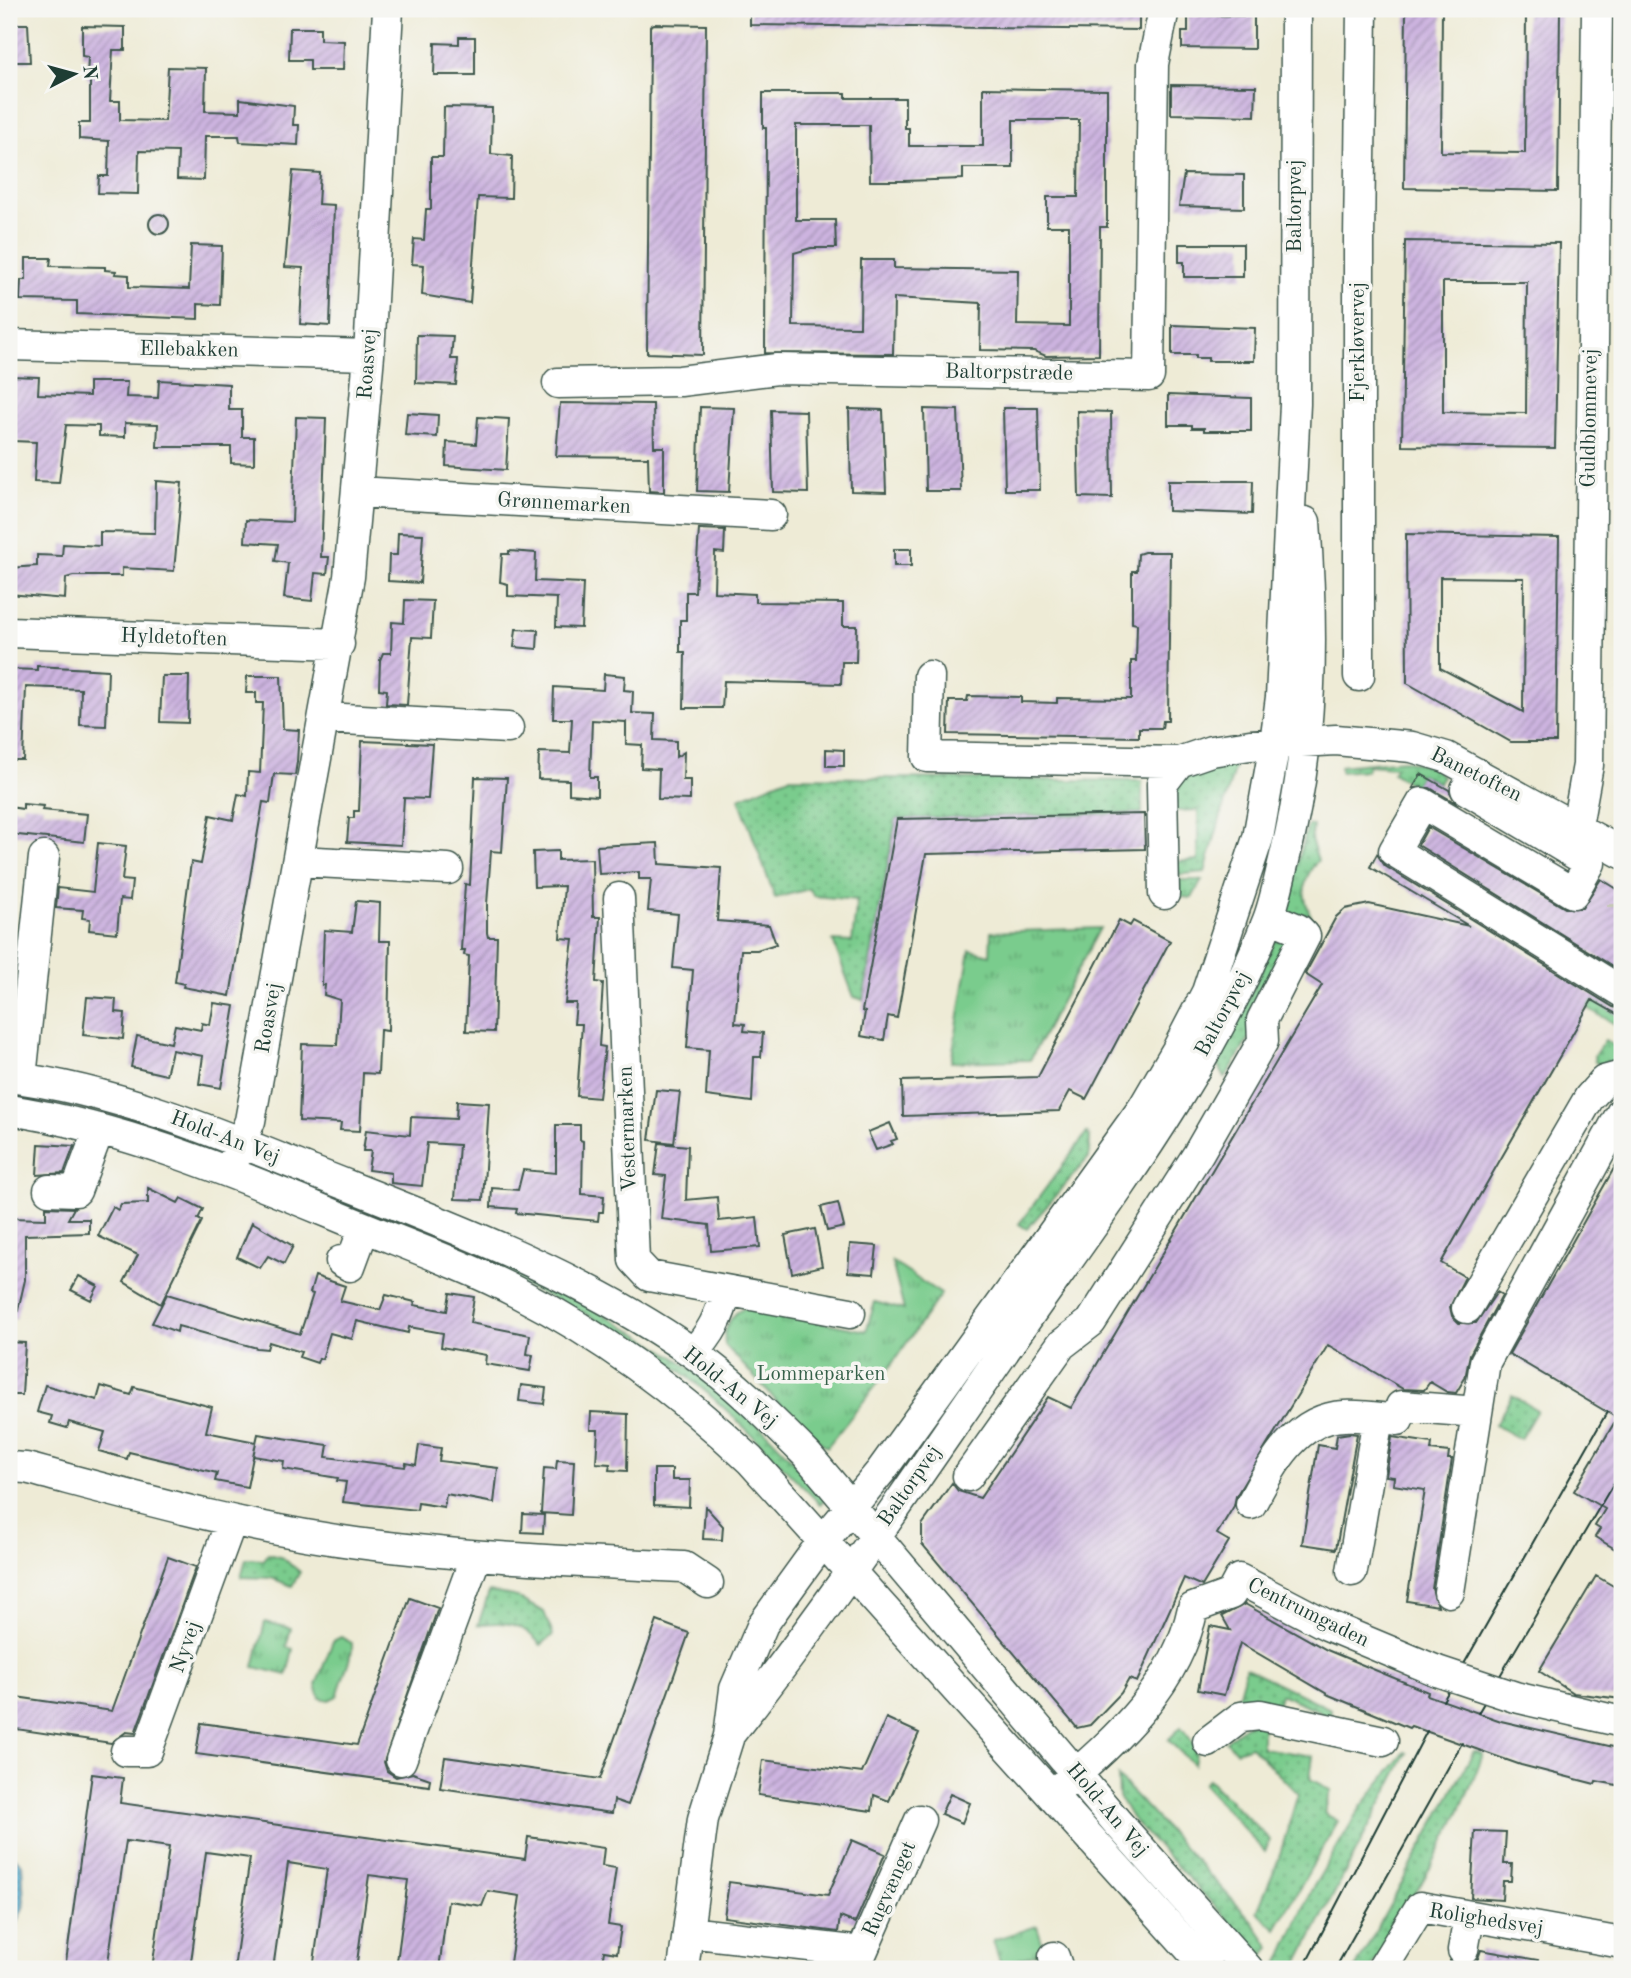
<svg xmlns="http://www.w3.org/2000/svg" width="1631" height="1978" viewBox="0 0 1631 1978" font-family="'Old Standard TT',serif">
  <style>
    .grass { fill: url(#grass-dots); stroke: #4c8460; stroke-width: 2 }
    .park { fill: url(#park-tufts); stroke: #4c8460; stroke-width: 2 }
    .water { fill: url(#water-rules); stroke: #387381; stroke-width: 2 }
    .building { fill: url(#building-hatch); fill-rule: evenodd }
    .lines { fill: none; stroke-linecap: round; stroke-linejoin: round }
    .minor-tunnel { stroke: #c5c8b6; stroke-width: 30; stroke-dasharray: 30 15; stroke-linecap: butt }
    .minor-casing { stroke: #3e574c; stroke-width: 33 }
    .minor { stroke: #fff; stroke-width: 30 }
    .tram { stroke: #1f3d34; stroke-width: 2 }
    .minor-bridge-casing { stroke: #3e574c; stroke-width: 33; stroke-linecap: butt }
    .minor-bridge { stroke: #fff; stroke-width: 30 }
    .labels { text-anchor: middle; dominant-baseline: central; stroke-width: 7; stroke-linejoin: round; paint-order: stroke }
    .street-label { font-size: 21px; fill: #1f3d34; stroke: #f6f6f2 }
    .park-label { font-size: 21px; fill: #36614a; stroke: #f6f6f2 }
  </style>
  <defs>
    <pattern id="grass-dots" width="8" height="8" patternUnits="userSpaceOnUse" patternTransform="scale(1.75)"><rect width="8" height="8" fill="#7acc8d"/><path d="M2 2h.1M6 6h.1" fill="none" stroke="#63a774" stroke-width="1.8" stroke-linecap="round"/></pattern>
    <pattern id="park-tufts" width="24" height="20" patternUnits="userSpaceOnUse" patternTransform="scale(1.75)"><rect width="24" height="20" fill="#7acc8d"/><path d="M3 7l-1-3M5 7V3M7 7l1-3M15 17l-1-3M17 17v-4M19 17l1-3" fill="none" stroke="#63a774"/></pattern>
    <pattern id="water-rules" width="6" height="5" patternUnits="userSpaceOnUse" patternTransform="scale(1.75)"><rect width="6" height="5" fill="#51a9ce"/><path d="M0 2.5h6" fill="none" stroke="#438ba8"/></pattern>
    <pattern id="building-hatch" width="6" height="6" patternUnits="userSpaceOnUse" patternTransform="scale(1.75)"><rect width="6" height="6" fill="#cdb4e0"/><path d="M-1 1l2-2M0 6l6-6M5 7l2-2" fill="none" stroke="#a694b6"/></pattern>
  </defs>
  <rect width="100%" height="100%" fill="#f6f6f2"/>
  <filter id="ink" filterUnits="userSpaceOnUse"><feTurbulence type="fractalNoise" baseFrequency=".0143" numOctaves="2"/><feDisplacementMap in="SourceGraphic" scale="14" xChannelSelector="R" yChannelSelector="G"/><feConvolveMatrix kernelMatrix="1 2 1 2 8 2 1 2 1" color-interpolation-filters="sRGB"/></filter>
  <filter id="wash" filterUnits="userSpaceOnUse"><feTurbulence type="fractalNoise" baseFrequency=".00686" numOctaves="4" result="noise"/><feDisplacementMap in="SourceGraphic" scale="28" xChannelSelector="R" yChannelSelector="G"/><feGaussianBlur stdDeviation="1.57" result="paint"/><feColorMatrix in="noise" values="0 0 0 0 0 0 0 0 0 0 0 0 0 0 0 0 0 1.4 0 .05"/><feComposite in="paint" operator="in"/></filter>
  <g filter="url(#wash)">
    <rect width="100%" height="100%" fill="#eeebd6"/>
    <!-- grass -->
    <path class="grass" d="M1404,760L1432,767L1442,776L1438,783L1421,774L1414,786L1393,773L1395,767L1368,765L1367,770L1340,772V766Z
      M1227,763L1235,766L1205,872L1175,875V862L1198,860V810L1174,811L1173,789L1189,772Z
      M789,777L1142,781V813L896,819L863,1000L854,997L833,941L852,942L857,900L814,896L809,889L775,898L739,798Z
      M1308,825L1313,826L1311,840L1318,860C1297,883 1303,906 1319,930L1312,943L1284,914Z
      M1173,880H1202L1192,898L1175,896Z
      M1290,932L1253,1032L1225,1078L1218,1065L1278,934Z
      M1590,999L1622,1017V1028L1586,1007Z
      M1605,1040L1622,1051V1059L1603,1066L1595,1062L1594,1056Z
      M1087,1133L1090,1137L1089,1157L1027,1229L1019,1224Z
      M279,1170C417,1228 565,1280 689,1367C741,1403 785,1450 826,1498L820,1504C771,1455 723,1401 666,1360C637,1340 604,1324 572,1307L276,1179Z
      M1512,1395L1537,1410L1520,1439L1495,1425Z
      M268,1554L283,1558L300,1572L292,1586L271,1578L241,1577L246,1559L264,1560Z
      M489,1592L514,1596L544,1612L553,1635L541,1645C522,1623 506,1620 478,1625Z
      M1246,1668L1331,1709L1330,1721L1322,1720L1320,1711L1280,1694L1276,1712L1236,1704Z
      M1249,1723L1262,1725V1748L1313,1756L1310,1779L1331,1790L1324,1813L1338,1821L1276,1929L1257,1912L1278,1861L1298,1794L1251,1746L1236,1751L1226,1741Z
      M1181,1727L1197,1748L1194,1765L1168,1740Z
      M1474,1751L1483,1754C1456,1831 1412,1899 1371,1969H1355Z
      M1405,1752L1407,1753L1295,1969H1276L1311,1891L1361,1807Z
      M1118,1777L1253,1922L1270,1947L1263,1957L1131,1818L1119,1797Z
      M1208,1779L1270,1840L1265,1852L1203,1784Z"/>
    <!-- park -->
    <path class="park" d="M1100,928L1030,1060L951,1062L970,950L990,955L991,932Z
      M892,1262L941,1294L882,1378L827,1447L801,1428L725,1345C722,1330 731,1312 747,1307L866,1331L875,1302L904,1310Z
      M265,1622L291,1628L286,1647L293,1649L287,1675L254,1667Z
      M341,1637L352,1643V1651L337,1696L329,1700L320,1698L316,1685L333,1641Z
      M1037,1926L1045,1951L1001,1965L993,1940Z"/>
    <!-- water -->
    <path class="water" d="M9,1851L22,1864L24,1905L9,1941Z"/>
    <g id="blocks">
      <!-- building -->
      <path class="building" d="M750,9H1139V30L750,25Z
        M1406,9H1442L1441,152L1525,153L1526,9H1560L1558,191L1404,188Z
        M1188,15L1254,16V49L1182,48V32H1188Z
        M9,24H28L30,62H9Z
        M654,24L706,25L703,355L647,353L650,39V26Z
        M82,26L125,27V50H113L110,101H120V120L165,121L168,67L206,68L205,111L240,112V99L294,106L293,125H299L298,145L240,142L239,136H205L204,180L177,179L178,152L139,151L138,194L98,193L99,176H108L109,141L79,139V123H90V79H87L88,57L82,56Z
        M290,28H320V40L344,41L343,70H310V60H289Z
        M459,37H475V75H434L435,43L459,44Z
        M1171,85L1256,86L1255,116L1171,114Z
        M983,88L1107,90V227H1100L1099,355L1046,356L1034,351L980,350L981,303L894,298L893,354L765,353L766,128H763V93H846V98H905V128H909V146H983ZM1013,120H1079L1078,197H1047V226H1069V326L1017,325L1018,270L894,268V260H861L860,327L793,326L794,253L811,248H836L835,220H796V125H869L870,181H903L963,179V168H1013Z
        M444,107L492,108L491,154L512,156L511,198L478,197L470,303L422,295L424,265L412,264L414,239L424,240L426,209H431V157H443Z
        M293,171L320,173L318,204L334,205L330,326L300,324L303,268L285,267Z
        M1184,174L1244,175V208L1179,206Z
        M149 224a10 10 0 1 1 20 0a10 10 0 1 1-20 0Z
        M1405,241L1559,243L1555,448L1402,446ZM1443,282H1527L1526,413L1443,412Z
        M1179,244H1243V277H1184V262H1179Z
        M191,245L222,246L220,305L198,304V319L77,314V301L20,300L21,280H26V258H51L50,266L105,267V270L116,271L115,274L129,275V287L189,289Z
        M1172,325L1255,328L1254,361H1208V358H1196V355H1172Z
        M417,335L453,336L451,359H458L456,385L416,383Z
        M9,376L39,377L38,394L89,396V382H127L126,397L158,398L159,380L229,384V410H242V437H254V464L231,463V447H157L158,424L125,423V437L99,436V426L66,425L59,483L34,482L36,442L13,441L14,415H9Z
        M1168,395L1251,398V431H1204V428H1192V425H1168Z
        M560,403L653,404L654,447H664V492L649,491L648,457L556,456Z
        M700,407L734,408L729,492L697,491Z
        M1003,408H1038L1040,490H1005Z
        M849,409L883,410L886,492L851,491Z
        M924,409L958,410L961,491H926Z
        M771,410L806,411L808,493L773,492Z
        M1077,411L1111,412L1112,498L1079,497Z
        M407,413L438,415L437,437L405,435Z
        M296,417L326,418L321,557H329L327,574L315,573L312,601L284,598L288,563L275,561L278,544L245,542L246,520L292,522Z
        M478,417L509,419L506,470L446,466L447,442L476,444Z
        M156,481L182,483L174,571L122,568V576H73L66,578L65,599L9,594V568L37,566V555L62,556L63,544L100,546V532L155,533Z
        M1168,481H1253L1252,514L1168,511Z
        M699,529L725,530L724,553L715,552L714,592L755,594V602L843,603V626H857L856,662H842L841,684L724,681L722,708H684L685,652H680V620H686V592H695Z
        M398,533L423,534L420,583L388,581L389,555H397Z
        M1406,534L1559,537L1556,742H1511L1407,683ZM1440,577L1524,578L1523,712L1440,668Z
        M894,549H911V566H894Z
        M509,551L536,553L535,581L583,583L581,628L556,627L557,598L508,596V584L500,582L502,554H509Z
        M1144,552H1170L1168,721H1163L1162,728H1139V737L948,734L949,701H967L968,696L1021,697V702L1057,703V698L1131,699V661H1136L1137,624L1132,623V571H1137L1138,554Z
        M405,600L433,601L431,638L412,637L407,705L386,704L387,690L379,689L380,660L383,653H391L392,622L404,623Z
        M516,629L538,630L537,649L514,647Z
        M37,666L108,670L106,726L80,725L81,689L26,687L23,760H9V669L37,670Z
        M604,674L625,676L624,690L633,691L632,713L655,714L654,740L676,741V757L684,752L683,780H690V800L658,799L659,769L641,768L642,745L626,744V722L592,720L590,777H597V796L569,794V780L538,779L539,752L570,753L572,719H553L554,687L603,690Z
        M162,676H189L188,723L160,722Z
        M247,676H281L283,729L299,730L297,762L295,775L274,774L270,803L263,802L230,996L183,987L184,984L175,982L191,862L201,864L210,815L233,820L238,794L247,796L248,772L260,773L263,703H256V693H246Z
        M362,741L432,744L428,799L404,798L401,845L347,842L349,818H354V811H359Z
        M826,749L844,750V766H826Z
        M1421,774L1449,790L1456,803L1430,788H1413Z
        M475,777L507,778L502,852L491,851L487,904V933L488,937H497L494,1032L466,1031L469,956L464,955L465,950H461L465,884L470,885Z
        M23,804L43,806L42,810L87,814L84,842L9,834V807L23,809Z
        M1144,814L1145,849L926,854L897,1018L888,1016L884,1040L861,1036L865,1012L862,1011L897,819Z
        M1428,827L1565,908H1582L1601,879L1622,892V972L1418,845Z
        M98,843L126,846L122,880L132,881L130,900L120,899L117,933L89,930L90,919L82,918L83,910L56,908L58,888L93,892Z
        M658,843L659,864L721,868L717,921L769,925L776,944L757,950H741L735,1023L745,1024L744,1031L763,1033L761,1057H754L752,1102L706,1096L709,1050L687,1048L693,970L673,968L678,914L648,911L651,879H639V872L599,874L597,846Z
        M558,851V860L592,859L593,917H600L596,982L603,983L599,1046L605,1047L599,1098L577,1096L582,1024H574L576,1003H565L573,939L560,938L564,886L534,887L533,852Z
        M1377,854L1385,866L1613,1007L1622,1009V1017L1592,1000L1441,1263L1465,1277L1450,1307L1452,1316L1459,1323H1476L1497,1292L1502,1295L1470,1354L1465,1378L1456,1393L1447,1392L1430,1382L1424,1390L1403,1389L1328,1345L1236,1496L1234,1506L1217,1534L1229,1541L1202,1586L1184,1578L1137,1682L1129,1679L1121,1693L1090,1725L1077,1728L922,1544V1525L952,1483L958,1491L980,1498L1048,1397L1071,1408L1322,985L1305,974L1336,917L1345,909L1369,904L1469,926L1370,867Z
        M356,901L380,903L379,941H390L388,1031L380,1030L378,1074L363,1073L360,1131L340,1130L341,1123L299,1121L302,1044L337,1045L340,1000L324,995L325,985H322L324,930L352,932Z
        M1119,920L1130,926L1133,921L1170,941L1086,1099L1070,1091L1059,1111L903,1116L902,1081L1038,1077Z
        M87,997L116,999L115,1012L125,1013L123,1039L83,1035Z
        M214,1003L235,1006L221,1088L199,1084L203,1056L172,1050L166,1075L131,1067L137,1036L171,1043L175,1025L201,1030L202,1023L210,1025Z
        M656,1090L680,1092L674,1143L649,1140Z
        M457,1101L489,1103L483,1200L455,1199L459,1145L427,1143L422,1186L391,1183V1173L368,1170L371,1151H363L366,1130L410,1135L411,1117L456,1119Z
        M890,1123L897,1139L891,1141L893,1144L876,1150L868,1132Z
        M556,1125H580V1140L583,1141L582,1194L604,1196L603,1212H599L598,1221L516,1213L517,1209L491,1207L492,1188L518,1190L523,1170L556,1173Z
        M659,1143L688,1146L686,1200L717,1197L719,1221L757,1217L760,1247L711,1251L709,1225L661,1219L666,1176L655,1175Z
        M39,1144L74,1146L64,1173L37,1175Z
        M1622,1154V1553L1595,1537L1600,1529L1595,1526L1605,1509L1574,1491L1617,1418L1509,1354Z
        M148,1188L178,1203L181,1198L203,1209L198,1219L202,1221L161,1304L124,1282L138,1255L98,1236L113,1207L118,1210L121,1204L148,1203Z
        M838,1203L844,1227L827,1231L821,1207Z
        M46,1207L74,1208L68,1219H89V1233L25,1235V1280L16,1319L9,1318V1218L46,1219Z
        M252,1222L293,1246L284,1264L268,1256L260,1268L237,1257Z
        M815,1229L822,1266L792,1273L785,1235Z
        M850,1244L877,1246L874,1274L848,1272Z
        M79,1276L98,1286L91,1300L71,1290Z
        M315,1276L345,1286L340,1301L380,1310L386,1295L415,1302L414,1305L447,1311L450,1293L474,1297L470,1323L530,1335L527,1354L533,1355L530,1371L485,1364L486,1355L441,1347L443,1333L409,1327L408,1333L357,1321L352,1339L330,1333L322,1359L319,1358L317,1363L299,1357L301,1352L269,1342L267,1349L257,1348L178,1326L177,1332L152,1323L167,1294L300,1334L313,1294L310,1293Z
        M9,1342L25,1343L22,1395H9Z
        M45,1385L97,1400L101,1386L131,1395L134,1387L212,1407L206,1432L256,1442L247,1487L215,1481L217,1473L129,1452L127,1459L99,1451L105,1432L69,1422L67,1428L50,1423L52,1416L37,1412Z
        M521,1385L546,1388L544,1404L519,1401Z
        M591,1412L628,1414L627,1471L609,1470L610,1464L596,1463L598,1430H590Z
        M1350,1433L1357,1434L1336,1549L1302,1544L1318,1445L1335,1448L1337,1435Z
        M258,1434L328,1445L326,1457L405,1467L406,1463L416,1465L419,1445L441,1448L439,1461L498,1468L494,1503L446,1494L444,1507L418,1503L417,1510L343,1502L346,1482L337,1481L338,1478L283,1469L284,1461L253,1456Z
        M1392,1437L1432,1443L1431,1450L1449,1452L1448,1459H1452L1432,1589L1438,1606L1407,1601L1425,1490L1393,1485L1394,1477L1386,1476Z
        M557,1460L574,1461L571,1515L541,1513L544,1468L556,1469Z
        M654,1469H672V1480H690L689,1507L654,1505Z
        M705,1506L723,1526L722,1540L703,1539Z
        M523,1514L544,1515L543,1533L522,1532Z
        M168,1557L196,1567L135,1733L126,1732L111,1743L9,1728V1696L112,1711Z
        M1596,1576L1622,1591V1699L1573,1693L1539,1671Z
        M410,1598L438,1608L384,1762L387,1771L396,1777L413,1773L430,1779L429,1786L196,1754L201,1723L357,1745Z
        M1245,1604L1327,1650L1428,1692L1427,1695L1501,1721L1622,1749V1786L1596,1781L1595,1784L1521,1765L1411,1726L1409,1728L1329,1695L1240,1643L1224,1695L1198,1690L1210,1626L1230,1630L1222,1616Z
        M657,1621L689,1633L628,1805L614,1800L612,1813L440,1788L445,1757L600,1779Z
        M886,1718L919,1733L889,1801L874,1795L872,1811L758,1795L763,1760L862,1773Z
        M92,1774L123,1778L120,1803L525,1859L528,1837L604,1848L602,1866L616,1868L608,1925L621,1927L617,1953L604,1951L601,1969H509L520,1896L488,1891L482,1906L448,1901L439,1969H396L408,1880L369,1875L356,1969H313L327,1869L288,1863L273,1969H234L250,1858L206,1852L190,1969H152L169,1847L126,1841L107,1969H65Z
        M950,1794L970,1803L962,1823L941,1814Z
        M1475,1831L1506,1832L1504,1864H1512L1511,1881H1503L1502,1900L1471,1898Z
        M852,1840L885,1854L855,1923L840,1917L838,1932L724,1917L729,1882L828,1895Z
        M1481,1950L1538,1960L1537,1969H1449L1450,1961L1459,1967L1469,1966L1477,1961Z"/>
    </g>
  </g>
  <g filter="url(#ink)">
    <use href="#blocks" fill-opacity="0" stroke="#3e574c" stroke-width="2"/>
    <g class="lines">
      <!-- minor-tunnel -->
      <path class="minor-tunnel" d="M1622,904V907"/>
      <!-- minor casing -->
      <g class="minor-casing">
        <path id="minor" d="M9,345L369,355
          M558,383L680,381L777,369L1149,376L1153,64L1164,9
          M357,492L771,515
          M9,632L339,644
          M929,676L927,757L1179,762
          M1359,676V239L1362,9
          M325,718L508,728
          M1476,773L1466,789L1590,863L1573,893L1422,803L1394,851L1622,992
          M1577,826L1588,765L1597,9
          M298,861L448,869
          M1164,894L1162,784L1179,762L1211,751L1250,745L1336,740L1412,747L1446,757L1622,853
          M619,898L634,1260L649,1276L850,1313
          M9,1077C115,1090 218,1133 316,1173C445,1224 579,1273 693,1353C734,1382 771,1419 807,1455L1116,1821L1248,1969
          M21,1078L44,857
          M9,1110C121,1127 226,1170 330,1213C393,1240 459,1262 520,1294C606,1338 680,1394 750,1460L1208,1969
          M234,1160L250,1121L349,577L369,355L388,9
          M49,1190L76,1191L99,1129
          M341,1261L350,1266L364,1228
          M1467,1308L1589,1098L1604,1081L1622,1076
          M693,1353C711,1334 720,1317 726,1291
          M9,1467L26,1468C136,1497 244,1528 357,1543C465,1557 575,1562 684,1567L708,1583
          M968,1476L1061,1345L1091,1322L1198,1154L1263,1041L1262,1020L1305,936L1298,929L1269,917
          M1251,1504C1271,1467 1295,1418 1344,1416C1362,1415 1380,1418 1398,1420L1401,1406L1477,1412
          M1352,1571L1378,1418
          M1449,1592L1485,1362L1622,1112
          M1515,1697L1622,1722
          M729,1735C831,1606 922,1469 1016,1334C1108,1202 1210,1071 1268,920C1275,901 1279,880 1284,860C1313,748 1314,636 1305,522
          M1208,1742L1241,1717L1260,1715L1383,1741
          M126,1751H147L231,1522
          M401,1760L476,1556
          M1061,1787C1118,1738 1177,1685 1193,1608L1231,1594L1239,1579L1327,1625L1437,1671
          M688,1932L862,1952L920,1820
          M1463,1950L1469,1918
          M1054,1957L1058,1969
          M683,1969L703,1819L729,1736L735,1689L763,1624L823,1541L881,1471L1143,1108L1177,1050L1207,992L1258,838L1275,743L1281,697L1295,404L1296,9
          M1382,1969L1420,1907L1622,1943"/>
      </g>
      <!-- minor -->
      <use href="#minor" class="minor"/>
      <!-- tram -->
      <path class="tram" d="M1443,1701L1607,1412
        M1478,1713L1622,1469
        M1303,1969L1427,1731
        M1335,1969L1462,1743"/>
      <!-- minor-bridge casing -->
      <g class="minor-bridge-casing">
        <path id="minor-bridge" d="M1437,1671L1515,1697"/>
      </g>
      <!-- minor-bridge -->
      <use href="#minor-bridge" class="minor-bridge"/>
    </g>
  </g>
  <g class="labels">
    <!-- street labels -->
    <g class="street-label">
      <text transform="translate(1295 206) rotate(-90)">Baltorpvej</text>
      <text transform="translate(1358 342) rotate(-90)">Fjerkløvervej</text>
      <text transform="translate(189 350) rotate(1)">Ellebakken</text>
      <text transform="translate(368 364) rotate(-86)">Roasvej</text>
      <text transform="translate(1009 373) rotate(1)">Baltorpstræde</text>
      <text transform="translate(1590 418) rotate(-89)">Guldblommevej</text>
      <text transform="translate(564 504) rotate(3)">Grønnemarken</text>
      <text transform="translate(174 638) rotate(2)">Hyldetoften</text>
      <text transform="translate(1476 775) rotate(26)">Banetoften</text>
      <text transform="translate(1223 1014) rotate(-62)">Baltorpvej</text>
      <text transform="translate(269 1018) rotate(-80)">Roasvej</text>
      <text transform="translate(628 1129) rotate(-92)">Vestermarken</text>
      <text transform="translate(225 1138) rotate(21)">Hold-An Vej</text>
      <text transform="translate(730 1388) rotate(39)">Hold-An Vej</text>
      <text transform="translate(910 1486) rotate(-55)">Baltorpvej</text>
      <text transform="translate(1308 1613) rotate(26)">Centrumgaden</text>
      <text transform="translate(186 1647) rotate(-70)">Nyvej</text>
      <text transform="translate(1107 1810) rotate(50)">Hold-An Vej</text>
      <text transform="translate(890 1889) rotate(-66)">Rugvænget</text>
      <text transform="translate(1486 1920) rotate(9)">Rolighedsvej</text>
    </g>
    <!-- park labels -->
    <g class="park-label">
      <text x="821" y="1374">Lommeparken</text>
    </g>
  </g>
  <!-- margin -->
  <rect width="1631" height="1978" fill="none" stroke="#f6f6f2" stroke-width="35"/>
  <!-- north arrow -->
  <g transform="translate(74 74) rotate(84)" stroke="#f6f6f2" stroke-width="5" paint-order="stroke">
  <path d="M0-5L12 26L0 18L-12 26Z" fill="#1f3d34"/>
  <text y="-10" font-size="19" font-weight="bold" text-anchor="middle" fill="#1f3d34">N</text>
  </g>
</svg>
